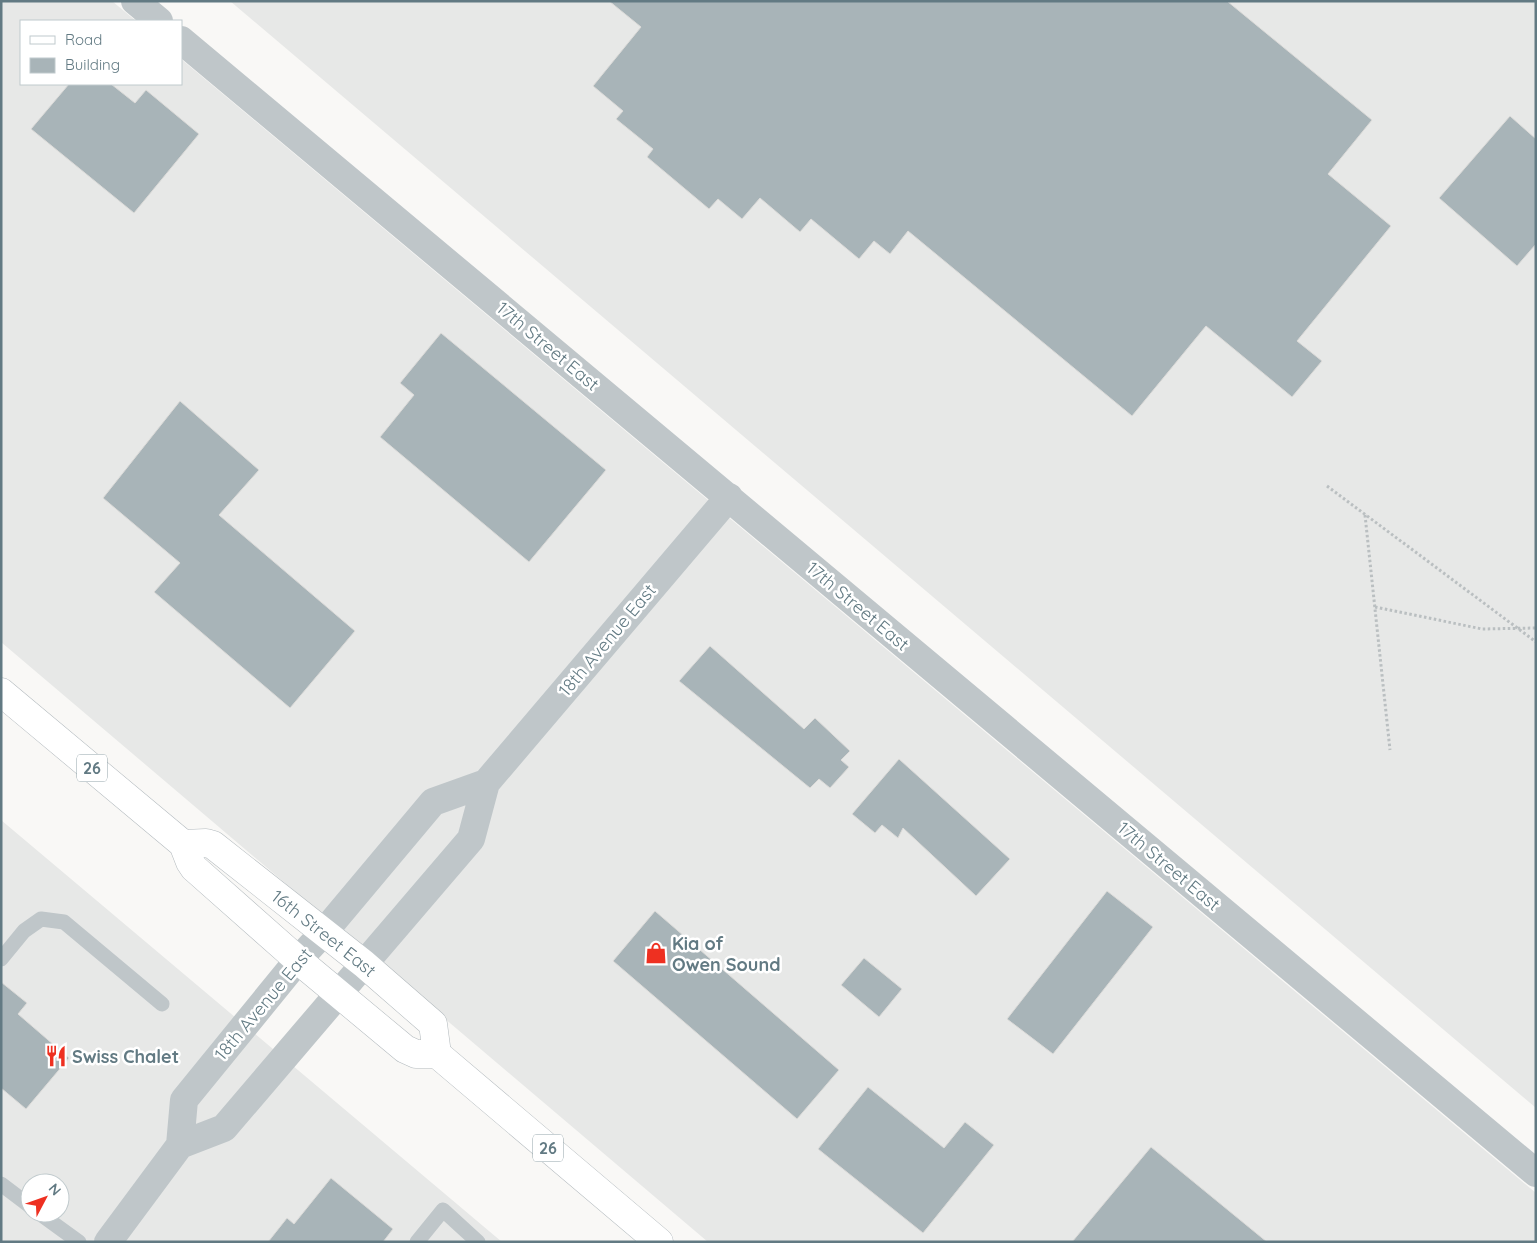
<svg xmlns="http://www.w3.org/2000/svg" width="1537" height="1243" viewBox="0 0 1537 1243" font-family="Quicksand,sans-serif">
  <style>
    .built { fill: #e7e8e7; fill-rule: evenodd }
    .building { fill: #a8b4b8; stroke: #dbdad8 }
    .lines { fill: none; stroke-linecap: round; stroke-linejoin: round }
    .primary-casing { stroke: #b3babe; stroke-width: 29 }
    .path { stroke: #babfc1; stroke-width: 3; stroke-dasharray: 2.5 2.5; stroke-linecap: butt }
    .service { stroke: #bfc6c9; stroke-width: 15 }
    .minor { stroke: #bfc6c9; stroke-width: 28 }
    .tertiary { stroke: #bfc6c9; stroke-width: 28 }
    .primary { stroke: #fff; stroke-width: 28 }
    .labels { text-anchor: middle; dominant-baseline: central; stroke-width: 5; stroke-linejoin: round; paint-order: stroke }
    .shield { fill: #fff; stroke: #91a2a8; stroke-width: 1 }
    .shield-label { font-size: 16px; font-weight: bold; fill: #627a83 }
    .street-label { font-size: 18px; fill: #627a83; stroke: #fff }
    .poi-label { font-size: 18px; font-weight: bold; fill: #627a83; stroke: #fff; text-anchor: start }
  </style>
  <rect width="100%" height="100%" fill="#f9f8f6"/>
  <!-- built -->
  <path class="built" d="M1,1H112L136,21H21V84H181V59L1536,1193V1242H708L1,642Z
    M230,1H1536V1108Z
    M1,820L502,1242H1ZM30,1183H60V1213H30Z"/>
  <!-- building -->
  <path class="building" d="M609,1H1227L1372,120L1328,174L1391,226L1297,341L1322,361L1292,397L1206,326L1132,416L908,231L890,254L874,241L859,259L811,219L800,232L760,198L742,219L718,199L709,209L647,157L653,149L616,119L623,111L593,86L641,27Z
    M69,84H111L135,103L146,90L199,134L134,213L31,129Z
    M1510,116L1536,139V244L1517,266L1439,198Z
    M441,333L606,470L529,562L380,437L414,395L400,383Z
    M180,401L259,470L219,515L355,631L290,708L154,592L180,563L103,498Z
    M710,646L804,729L815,718L850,751L841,760L849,767L830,788L819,779L810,788L679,681Z
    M899,759L1010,859L976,896L903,828L898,838L882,825L875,833L852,814Z
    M1107,891L1153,927L1053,1054L1007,1019Z
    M655,911L839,1070L797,1119L613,961Z
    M864,958L902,989L879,1017L841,985Z
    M1,982L27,1003L18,1014L69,1058L26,1109L1,1088Z
    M868,1087L944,1148L965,1122L994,1145L923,1233L818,1149Z
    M1151,1147L1267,1242H1072Z
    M331,1178L393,1229L383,1242H268L287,1218L294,1224Z"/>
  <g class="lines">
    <!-- primary casing -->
    <g class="primary-casing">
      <g id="primary">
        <path d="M1,692L183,844L190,862L194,868L298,960L405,1049L416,1054H437L659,1242"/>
        <path id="s1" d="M183,844L206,843L213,845L364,964L433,1024L437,1054"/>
      </g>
    </g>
    <!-- path -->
    <path class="path" d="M1327,486L1536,642
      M1365,515L1390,750
      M1375,607L1482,629L1536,628"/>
    <!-- service -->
    <path class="service" d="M1,959L24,931L41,919L64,922L162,1004
      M1,1184L30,1206
      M39,1213L79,1242
      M417,1242L443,1210L478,1242"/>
    <!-- minor -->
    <path class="minor" d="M135,1L159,21
      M181,40L1536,1173
      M324,932L433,802L486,783
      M364,964L471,839L486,783L729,497"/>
    <!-- tertiary -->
    <path class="tertiary" d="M180,1145L224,1128L364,964
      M108,1242L180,1145L184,1100L298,960L324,932"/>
    <!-- primary -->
    <use href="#primary" class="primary"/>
  </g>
  <!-- icons -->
  <defs>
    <g id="shop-bare" transform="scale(1.725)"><path d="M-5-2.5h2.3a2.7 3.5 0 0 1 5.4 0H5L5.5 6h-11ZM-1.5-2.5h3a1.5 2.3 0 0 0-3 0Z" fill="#ee3021" stroke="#fff" stroke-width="2.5" paint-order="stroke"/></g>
    <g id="restaurant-bare" transform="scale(1.725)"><path d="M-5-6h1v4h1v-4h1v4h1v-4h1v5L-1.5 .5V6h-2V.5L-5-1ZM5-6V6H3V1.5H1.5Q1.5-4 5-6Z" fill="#ee3021" stroke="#fff" stroke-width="2.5" paint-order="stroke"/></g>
  </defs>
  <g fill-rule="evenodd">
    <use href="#shop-bare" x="656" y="953"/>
    <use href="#restaurant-bare" x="56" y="1056"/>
  </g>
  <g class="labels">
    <!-- shield labels -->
    <g class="shield">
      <rect x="77" y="754.5" width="30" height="27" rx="4"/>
      <rect x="533" y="1134.5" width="30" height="27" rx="4"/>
    </g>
    <g class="shield-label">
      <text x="92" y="768">26</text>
      <text x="548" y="1148">26</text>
    </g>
    <!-- street labels -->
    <g class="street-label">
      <text transform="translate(548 346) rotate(40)">17th Street East</text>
      <text transform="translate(858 606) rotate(40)">17th Street East</text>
      <text transform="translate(607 640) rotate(-50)">18th Avenue East</text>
      <text transform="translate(1169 866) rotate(40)">17th Street East</text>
      <text stroke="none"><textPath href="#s1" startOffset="172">16th Street East</textPath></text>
      <text transform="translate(263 1004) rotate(-50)">18th Avenue East</text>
    </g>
    <!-- poi labels -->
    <g class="poi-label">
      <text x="672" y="943">Kia of<tspan x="672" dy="21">Owen Sound</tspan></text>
      <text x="72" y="1056">Swiss Chalet</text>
    </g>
  </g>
  <!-- border -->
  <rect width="1537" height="1243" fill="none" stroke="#627a83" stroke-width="5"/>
  <!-- legend -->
  <rect x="20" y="20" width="162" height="65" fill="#ffffff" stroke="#c0cacd"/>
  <rect x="30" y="36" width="25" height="8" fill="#ffffff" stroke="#c0cacd"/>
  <text x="65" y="45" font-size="15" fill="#627a83">Road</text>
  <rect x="30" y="58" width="25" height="15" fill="#a8b4b8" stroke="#c0cacd"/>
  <text x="65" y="70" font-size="15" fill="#627a83">Building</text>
  <!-- north arrow -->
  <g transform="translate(45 1198) rotate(49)"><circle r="24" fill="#ffffff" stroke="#c0cacd"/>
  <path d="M0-4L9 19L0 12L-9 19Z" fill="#ee3021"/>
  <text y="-8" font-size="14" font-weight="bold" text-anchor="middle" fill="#627a83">N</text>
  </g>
</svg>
